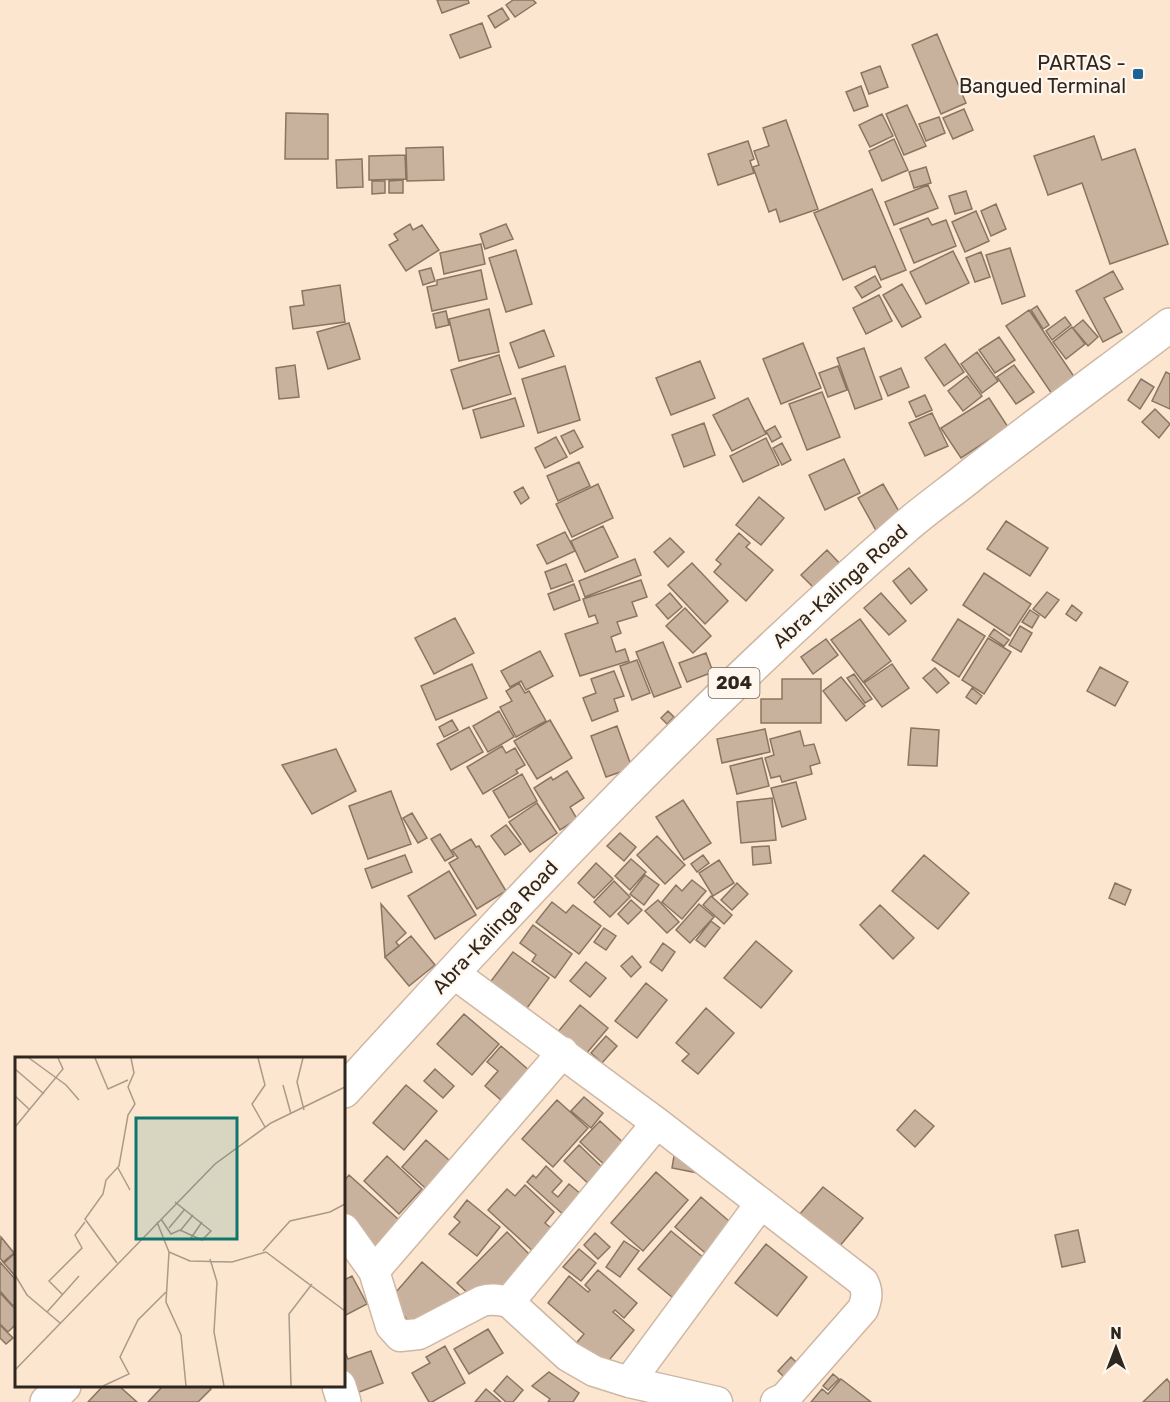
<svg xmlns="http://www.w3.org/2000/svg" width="1170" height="1402" viewBox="0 0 1170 1402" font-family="Rubik,sans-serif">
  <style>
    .building { fill: #c8b29e; stroke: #897561; stroke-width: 1.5 }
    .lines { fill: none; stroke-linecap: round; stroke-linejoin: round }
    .minor-casing { stroke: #cdb7a3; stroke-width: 33 }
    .tertiary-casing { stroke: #cdb7a3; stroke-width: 36 }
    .primary-casing { stroke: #cdb7a3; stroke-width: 36 }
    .minor { stroke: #fff; stroke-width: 30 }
    .tertiary { stroke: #fff; stroke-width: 33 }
    .primary { stroke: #fff; stroke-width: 33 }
    .poi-dot { fill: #1d6297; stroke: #fff6ed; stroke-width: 2 }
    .labels { text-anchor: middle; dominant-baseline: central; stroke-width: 4.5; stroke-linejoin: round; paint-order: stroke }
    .shield { fill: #fff6ed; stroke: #6d655d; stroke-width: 1.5 }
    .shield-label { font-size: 18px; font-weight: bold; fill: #2f271f }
    .poi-label { font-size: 20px; fill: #2f271f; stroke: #fff6ed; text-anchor: end }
    .street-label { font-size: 20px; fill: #2f271f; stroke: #fff6ed }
    .inset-road { fill: none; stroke: #aa9a89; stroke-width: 1.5 }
    .view { fill: #0f766e; fill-opacity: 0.15; stroke: #0f766e; stroke-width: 3 }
    .inset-edge { fill: none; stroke: #2f271f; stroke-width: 3 }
  </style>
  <rect width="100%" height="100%" fill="#fce6d0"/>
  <!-- building -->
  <path class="building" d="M437,0H468L469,3L442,13Z
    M513,0H533L536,3L515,17L506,5Z
    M502,8L509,19L495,28L488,16Z
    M482,23L491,47L460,58L450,35Z
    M937,34L966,103L941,114L912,45Z
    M880,66L888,87L869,94L861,73Z
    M861,86L868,106L854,111L846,92Z
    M907,105L926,146L904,155L886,114Z
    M964,109L973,130L953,139L943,118Z
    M286,113L328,114V159H285Z
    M882,114L893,136L870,147L859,125Z
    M939,117L945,133L926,141L919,124Z
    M786,120L818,209L780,222L776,209L769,212L753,167L759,165L754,151L769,146L763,128Z
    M1094,136L1102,160L1135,149L1168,244L1110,264L1082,183L1048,195L1034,156Z
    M894,139L908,170L882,181L869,151Z
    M748,141L754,159L750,161L754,173L718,185L708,154Z
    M443,147L444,180L407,181L406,148Z
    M405,155L406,179L369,180V156Z
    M362,159L363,187L337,188L336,160Z
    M926,167L931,183L914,188L909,172Z
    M403,180V193H389V181Z
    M372,181H385V193L372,194Z
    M928,185L938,208L894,225L885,202Z
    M872,189L906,270L881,280L875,266L843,280L814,213Z
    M966,191L972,209L955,214L949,196Z
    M996,204L1006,229L991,236L981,211Z
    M976,211L989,241L965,252L952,222Z
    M928,218L932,225L946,220L956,246L914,263L900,229Z
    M410,224L413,230L422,225L439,250L406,271L389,245L398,240L394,234Z
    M506,224L513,239L485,249L480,234Z
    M481,244L485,264L444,274L440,253Z
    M1010,248L1025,296L1002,304L986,255Z
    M516,250L532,304L506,312L489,258Z
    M953,251L969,283L926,304L910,272Z
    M981,252L990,277L975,282L966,258Z
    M431,268L435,281L423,285L419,271Z
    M481,270L487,299L432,311L427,287L437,285V280Z
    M1113,271L1123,289L1104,298L1122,332L1103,342L1076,291Z
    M875,276L881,287L862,298L855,287Z
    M902,284L921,317L902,327L883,295Z
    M340,285L345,322L293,329L290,307L304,305L302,291Z
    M879,295L892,321L866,334L853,308Z
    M1037,306L1049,325L1043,329L1031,310Z
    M489,309L499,352L459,361L449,319Z
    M1029,310L1077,381L1054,397L1006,326Z
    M446,311L449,325L436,328L433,314Z
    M1065,317L1071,325L1052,340L1046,331Z
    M1083,320L1098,337L1088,346L1073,328Z
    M349,323L360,359L328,369L317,332Z
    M1072,327L1085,344L1066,359L1053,342Z
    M544,330L554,356L519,368L510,343Z
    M999,337L1015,360L995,373L979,350Z
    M803,343L821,388L781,404L763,359Z
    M945,344L964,372L944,386L925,358Z
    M864,348L882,399L855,409L837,358Z
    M977,352L998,381L982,393L961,364Z
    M499,355L511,394L463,409L451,370Z
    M700,361L715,398L671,415L656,378Z
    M295,365L299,397L279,399L276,368Z
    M1014,365L1034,392L1016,404L997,377Z
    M565,366L580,420L538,433L522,379Z
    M838,366L847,390L828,397L819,373Z
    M901,368L909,387L888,396L880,377Z
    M1166,372L1170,374V409L1152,401Z
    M967,376L982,396L963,411L948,391Z
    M1141,379L1154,387L1140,409L1128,400Z
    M822,392L840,437L807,450L789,404Z
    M925,395L932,410L916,417L909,402Z
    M515,398L524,426L481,438L473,410Z
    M748,398L766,434L732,451L713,415Z
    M989,398L1008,427L961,458L941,428Z
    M1155,409L1170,424L1159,438L1142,422Z
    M932,413L948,446L925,456L909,423Z
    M704,423L715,455L684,467L672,435Z
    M775,426L781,437L772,442L766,431Z
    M574,430L583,447L570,454L561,436Z
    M556,437L567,457L545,468L535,448Z
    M766,438L779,465L743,482L730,456Z
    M782,443L791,460L782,465L773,448Z
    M844,459L860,493L825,510L809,475Z
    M579,462L590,486L558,501L547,476Z
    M598,484L613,518L572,537L556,504Z
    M883,484L904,520L878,534L858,498Z
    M523,487L529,498L521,504L514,492Z
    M759,497L784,518L761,545L736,525Z
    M1006,521L1048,548L1030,576L987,549Z
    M603,526L618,557L585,572L571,541Z
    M565,532L575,551L547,564L537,545Z
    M739,533L750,543L746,547L773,570L746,601L714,572L721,564L716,560Z
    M670,538L684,552L668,567L654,552Z
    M827,550L843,567L817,591L801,575Z
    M635,559L641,575L585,597L579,581Z
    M692,563L728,601L705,624L668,585Z
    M566,564L573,581L551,589L545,572Z
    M909,568L927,590L911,604L893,581Z
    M984,573L1031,604L1010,636L963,605Z
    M641,580L647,597L632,602L637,616L617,622L621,633L611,637L616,652L625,649L629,661L580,676L565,634L598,623L595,615L589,617L583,599Z
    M574,584L580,600L554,610L548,594Z
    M1047,592L1059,600L1045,618L1033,609Z
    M670,593L682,607L668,619L656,605Z
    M881,593L906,621L889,635L864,608Z
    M1072,605L1082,613L1076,621L1066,614Z
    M685,608L711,636L693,653L666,626Z
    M1030,610L1039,616L1032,628L1022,622Z
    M455,618L474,653L434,674L415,638Z
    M860,619L891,661L863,682L831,640Z
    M958,619L985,636L959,677L932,660Z
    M1020,626L1032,633L1021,652L1009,645Z
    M994,629L1009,640L1004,646L989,636Z
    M988,638L1011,652L984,694L962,680Z
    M826,639L838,655L813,674L801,657Z
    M663,642L681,687L654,697L636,652Z
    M540,651L553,676L526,690L521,681L510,687L501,671Z
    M706,653L713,672L687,682L679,663Z
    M637,660L650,693L632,700L620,666Z
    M472,664L487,698L436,720L421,686Z
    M892,664L909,688L882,707L864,683Z
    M1100,667L1128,682L1115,706L1087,691Z
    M935,668L949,683L937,693L923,678Z
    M614,671L624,696L614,699L618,711L592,721L583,698L596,693L591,679Z
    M854,674L872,699L865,703L847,678Z
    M841,677L865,706L846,721L823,691Z
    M782,679H821V723H761V699H782Z
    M519,683L525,693L529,691L546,721L516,737L500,707L512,701L506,691Z
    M972,688L982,696L976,704L966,697Z
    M499,711L514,737L488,752L473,726Z
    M668,711L674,717L667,724L661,718Z
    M452,720L458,730L444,737L439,727Z
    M550,720L572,758L537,779L514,741Z
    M617,726L632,768L606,777L591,736Z
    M469,727L483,752L451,770L437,744Z
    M911,728L939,730L937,766L908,765Z
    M765,729L770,752L722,763L717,739Z
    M800,731L804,746L814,744L820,763L810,766L812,774L782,782L780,776L771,778L765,758L774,755L770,739Z
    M502,746L506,753L515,748L525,765L516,770L518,773L483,794L467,767Z
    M336,749L356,791L312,814L282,765Z
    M762,758L769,786L737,794L730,766Z
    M567,771L584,798L570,807L577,819L560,830L534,788L551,777L553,780Z
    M522,774L537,801L509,818L493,791Z
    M796,782L806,819L782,827L771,788Z
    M391,791L411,844L368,859L349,806Z
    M772,798L776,840L741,843L737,802Z
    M683,800L711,843L684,860L656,817Z
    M537,803L557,833L530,852L509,822Z
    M412,813L427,838L418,843L403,818Z
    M506,825L521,844L505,855L491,836Z
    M620,833L636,847L624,861L607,846Z
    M440,834L454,856L445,861L431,839Z
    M657,836L685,865L665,884L637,855Z
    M471,839L476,847L479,846L506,891L477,909L449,863L458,858L452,850Z
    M769,846L771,863L753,865L752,847Z
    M405,855L412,872L372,888L365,869Z
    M703,855L709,863L697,872L691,864Z
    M924,855L969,893L938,929L892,891Z
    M631,859L646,872L630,890L615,876Z
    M719,860L734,883L713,896L699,873Z
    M596,863L613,879L594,898L578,883Z
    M449,871L476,915L435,939L408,896Z
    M645,875L659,885L644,905L630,894Z
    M692,880L706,891L682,919L662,902L676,885L682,891Z
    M614,881L630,897L610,917L594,902Z
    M737,883L748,894L732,910L721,900Z
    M1115,883L1131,890L1125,905L1109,898Z
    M711,896L732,915L724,924L703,905Z
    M631,900L642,910L628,924L618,914Z
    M658,900L679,922L667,933L645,911Z
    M552,902L566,913L573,905L601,926L579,954L536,922Z
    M381,904L406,933L396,942L399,946L385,957Z
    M699,904L714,917L690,943L676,930Z
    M880,905L914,938L893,959L860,925Z
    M711,921L720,928L705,947L696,940Z
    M533,925L572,954L555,978L532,961L536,955L520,943Z
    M604,928L616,936L606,950L594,942Z
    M411,936L435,965L409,986L385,957Z
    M756,941L792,971L761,1008L724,978Z
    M663,943L675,952L662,971L650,962Z
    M513,952L549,978L519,1019L482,993Z
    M632,956L641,967L631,977L621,966Z
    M586,962L606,978L590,997L570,981Z
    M646,983L667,1000L637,1038L615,1021Z
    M580,1005L608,1028L580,1061L553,1038Z
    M706,1008L734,1033L698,1074L682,1061L689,1054L676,1043Z
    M464,1014L499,1044L472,1075L437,1044Z
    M606,1036L617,1046L602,1063L591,1053Z
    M501,1046L538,1078L511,1109L485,1086L498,1071L487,1062Z
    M435,1069L454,1086L443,1098L424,1081Z
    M406,1085L437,1111L404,1150L373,1123Z
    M584,1097L603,1113L591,1128L571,1111Z
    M557,1100L588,1128L553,1167L522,1139Z
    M915,1110L934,1126L915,1147L897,1130Z
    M600,1121L629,1148L609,1169L580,1142Z
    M426,1140L457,1167L433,1195L402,1167Z
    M579,1145L606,1171L592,1187L564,1161Z
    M387,1156L422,1189L399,1214L364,1181Z
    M674,1156L700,1161L698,1173L672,1168Z
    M546,1166L562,1181L552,1192L558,1197L569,1184L582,1195L566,1217L527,1182L533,1175L536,1178Z
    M656,1172L688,1200L643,1251L611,1223Z
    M349,1175L408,1228L384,1254L344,1218V1181Z
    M525,1185L554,1212L545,1223L556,1232L536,1254L488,1210L507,1189L515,1196Z
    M823,1187L863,1218L834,1253L794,1221Z
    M701,1197L736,1227L710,1257L675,1227Z
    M467,1200L500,1227L477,1256L449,1234L460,1222L454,1217Z
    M1078,1230L1085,1262L1062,1267L1055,1235Z
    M671,1231L710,1263L678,1302L638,1269Z
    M507,1232L537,1262L503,1296L477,1302L457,1283Z
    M595,1233L610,1247L598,1259L584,1245Z
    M1,1237L14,1253L3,1262L0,1258Z
    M624,1241L639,1251L620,1277L606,1267Z
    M766,1244L807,1277L777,1316L735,1283Z
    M579,1249L596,1263L581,1281L563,1267Z
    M14,1254L16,1257V1277L4,1263Z
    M0,1262L16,1280V1303L13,1306L0,1291Z
    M422,1262L466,1300L414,1328L390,1299Z
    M598,1270L637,1303L624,1318L615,1310L613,1312L634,1330L600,1371L572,1348L584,1334L548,1303L569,1276L588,1292L590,1290L585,1285Z
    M352,1276L367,1304L344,1316V1280Z
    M0,1293L16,1310V1324L8,1332L0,1324Z
    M0,1325L13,1338L6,1344L0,1338Z
    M488,1329L503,1353L469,1374L454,1349Z
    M445,1346L465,1383L432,1402H429L412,1373L430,1363L426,1357Z
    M371,1351L383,1383L346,1397L344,1386V1352H345L348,1359Z
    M791,1357L802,1368L789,1382L778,1371Z
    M549,1372L579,1393L573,1402H548L550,1399L532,1386Z
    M833,1374L839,1379L828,1390L823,1386Z
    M507,1376L523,1390L513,1402H506L494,1391Z
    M841,1379L871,1402H811L822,1389L828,1394Z
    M1167,1379L1170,1383V1402H1143Z
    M103,1386H119L137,1402H88Z
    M163,1386H207L211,1389L198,1402H148Z
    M486,1389L501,1402H475Z"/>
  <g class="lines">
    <!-- minor casing -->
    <g class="minor-casing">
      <path id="minor" d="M452,972L657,1123L863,1282C868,1292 867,1298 863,1309L785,1398L776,1402
        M344,1229L374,1271L391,1326L400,1336L419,1334L482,1301C492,1298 499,1300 509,1302L568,1356L594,1371L629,1382L717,1402
        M374,1271L563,1052
        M509,1302L657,1123
        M629,1382L761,1203"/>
    </g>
    <!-- tertiary casing -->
    <g class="tertiary-casing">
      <path id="tertiary" d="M339,1386L344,1402"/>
    </g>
    <!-- primary casing -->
    <g class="primary-casing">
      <path id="primary" d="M344,1091C522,895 704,702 904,528C927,508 952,491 975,472C1040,422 1105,374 1170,325
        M47,1402L64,1386"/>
    </g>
    <!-- minor -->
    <use href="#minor" class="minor"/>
    <!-- tertiary -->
    <use href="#tertiary" class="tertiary"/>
    <!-- primary -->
    <use href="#primary" class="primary"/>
  </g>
  <!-- markers -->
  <rect class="poi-dot" x="1132" y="68" width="12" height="12" rx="3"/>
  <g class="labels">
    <!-- shield labels -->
    <rect class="shield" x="708.5" y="668" width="51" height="30" rx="4.5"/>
    <g class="shield-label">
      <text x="734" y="683">204</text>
    </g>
    <!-- poi labels -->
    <g class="poi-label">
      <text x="1126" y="63">PARTAS -<tspan x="1126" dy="23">Bangued Terminal</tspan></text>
    </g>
    <!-- street labels -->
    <g class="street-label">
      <text transform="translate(840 586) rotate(-42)">Abra-Kalinga Road</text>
      <text transform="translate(495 927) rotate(-47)">Abra-Kalinga Road</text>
    </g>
  </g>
  <!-- overview -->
  <g transform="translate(15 1057)">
    <rect width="330" height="330" fill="#fce6d0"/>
    <path class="inset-road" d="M14,1L51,28L64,43M80,1L93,32L113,23M243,1L250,28L237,47L250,70M288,1L282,25L289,53M0,12L29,37M268,28L276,57M0,39L15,53M0,70L48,12L43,1M103,111L115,133M146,162L156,177L165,173L187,183L196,174L160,145M142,165L154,195L151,245L166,278L171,329M154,171L170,152M165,174L178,158M176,181L187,165M248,194L275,164L315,155L330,147M154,195L175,204L217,205L251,195L330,254M195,202L202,225L199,275L209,329M102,206L70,162L88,137L91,123L104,109L113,58L120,47L113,30L119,16L116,1M0,218L12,238L45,266M47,237L34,224L67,191L60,178L70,165M32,255L64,219M0,313L200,107L256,66L330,30M88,329L114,317L105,300L123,263L151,235M276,329L274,257L297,227"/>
    <path class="view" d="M121,61H222V182H121Z"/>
    <rect width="330" height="330" class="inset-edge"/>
  </g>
  <!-- north arrow -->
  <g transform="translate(1116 1348)" stroke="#fff6ed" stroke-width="4.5" paint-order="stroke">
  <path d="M0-4.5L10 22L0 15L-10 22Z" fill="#2f271f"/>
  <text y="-9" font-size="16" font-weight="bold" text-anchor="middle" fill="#2f271f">N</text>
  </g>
</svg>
